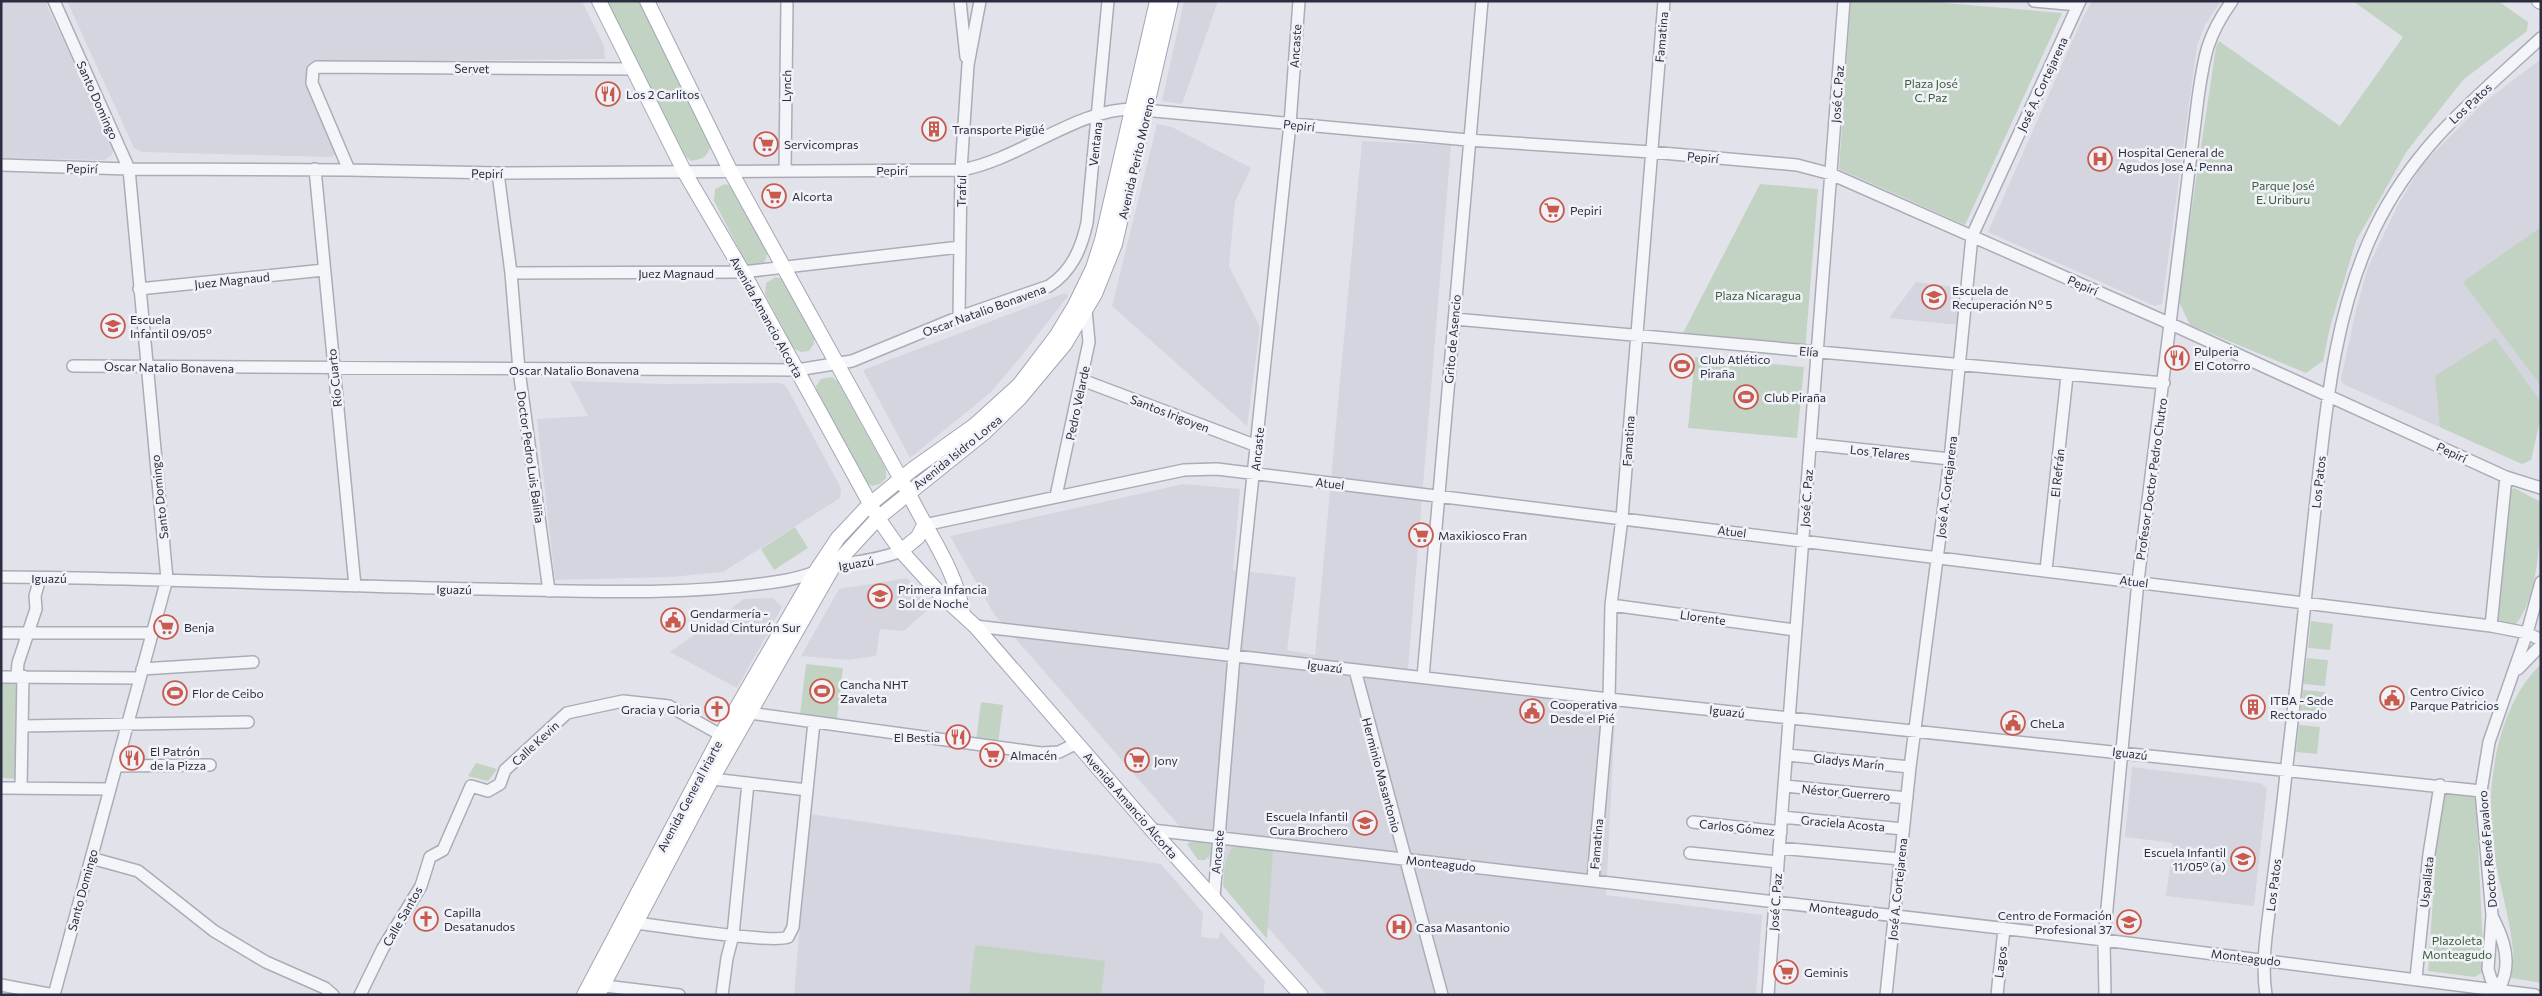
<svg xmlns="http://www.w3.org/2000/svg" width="2542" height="996" viewBox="0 0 2542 996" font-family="Commissioner,sans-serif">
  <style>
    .built { fill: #d4d5de }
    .green { fill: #c3d3c3 }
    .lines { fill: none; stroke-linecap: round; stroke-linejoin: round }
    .minor-casing { stroke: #abacb7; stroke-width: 14 }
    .major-casing { stroke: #a2a5b5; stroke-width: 16 }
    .minor { stroke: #f4f5f8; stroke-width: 11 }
    .major { stroke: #fff; stroke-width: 14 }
    .labels { text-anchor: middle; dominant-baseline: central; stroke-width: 5; stroke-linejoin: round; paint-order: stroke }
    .street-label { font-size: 12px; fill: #2b2d41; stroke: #f1f2f7 }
    .park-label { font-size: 12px; fill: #395c3b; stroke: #f1f2f7 }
    .poi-label { font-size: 12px; fill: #2b2d41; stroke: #f1f2f7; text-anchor: start }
  </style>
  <rect width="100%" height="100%" fill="#e2e3ea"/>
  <!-- built -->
  <path class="built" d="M1,1H45L114,149L111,156L104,160L1,158Z
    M67,1H582L604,46L605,59L317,62L312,65L336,152L332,157L142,152L134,148Z
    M1184,1H1218L1182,104L1162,101Z
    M2092,1H2221L2205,25L2197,46L2162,304L2155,306L1988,232L2083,17Z
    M2541,59V416L2531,460L2522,464L2343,384L2341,379L2356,310L2368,267L2399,203L2422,165L2483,103Z
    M1157,124L1172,127L1251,168L1235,202L1229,266L1260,327L1247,426L1112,306Z
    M1362,141L1451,145L1408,669L1616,697L1606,895L1762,915L1756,995H1327L994,614L950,536L1184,484L1240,489L1233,570L1296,577L1287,650L1315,655Z
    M1916,282L1963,288L1959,325L1889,318Z
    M1065,293L1068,296L1023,354L990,393L910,458L863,370Z
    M570,381L666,384L780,383L786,386L841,488L840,498L723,572L671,577L555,580L537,419L588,416Z
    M907,578L932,606L904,631L880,629L876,656L848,660L801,656L839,589Z
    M773,598L782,607L737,688L670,652L744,599Z
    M2132,767L2261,783L2267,789L2254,906L2166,896L2173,843L2125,837Z
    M809,814L1161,864L1203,913L1201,937L1219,939L1220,931L1265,981L1263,995H794Z"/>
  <!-- green -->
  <path class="green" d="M607,1H640L711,144C708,157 703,159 691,161L681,153Z
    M1851,1H1922L2062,13L1965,225L1839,169Z
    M2353,1H2498L2528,22L2527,31L2463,80L2407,151L2356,241L2330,327L2323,361L2306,373L2190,325L2178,300L2216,47L2219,41L2340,126L2403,37Z
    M725,184L732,186L767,251C768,264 757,271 746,263L714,201L715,189Z
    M1760,184L1818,189L1805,352L1682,335Z
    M2541,227V386L2463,282Z
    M776,277L783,279L815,336L814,344L809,351L801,352L793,348L765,294L766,283Z
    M2495,338L2541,402V416L2531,460L2522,464L2440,427L2435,376Z
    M1695,357L1804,367L1797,438L1688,428Z
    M832,377L838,382L886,469V478L880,484L872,486L865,482L817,394L816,386L821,379Z
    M2514,488L2541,502C2541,535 2538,600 2515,625L2501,624L2497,619L2510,490Z
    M795,527L808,548L774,570L761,549Z
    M2311,621L2333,624L2330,650L2308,648Z
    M2307,658L2328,660L2325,686L2303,684Z
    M806,664L843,668L837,719L800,714Z
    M2541,664V983L2511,978C2512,969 2514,960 2513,951C2510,919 2500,886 2494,854C2484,793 2495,708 2541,664Z
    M1,680H20L18,779L1,778Z
    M2303,690L2325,692L2322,719L2300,716Z
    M981,702L1003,705L998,744L976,741Z
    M2299,725L2320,727L2317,754L2296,752Z
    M476,763L497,769L488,781L468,776Z
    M2445,790L2472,793L2476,798L2484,971L2475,977L2428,971L2440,795Z
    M1191,842L1211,844V853L1205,860H1198L1187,844Z
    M1236,846L1273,850L1267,939L1223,886C1225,871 1223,854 1236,846Z
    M975,945L1105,961L1101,995H969Z"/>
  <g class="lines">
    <!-- minor casing -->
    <g class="minor-casing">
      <path id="minor" d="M54,1L129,169L167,579L54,995
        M960,1L966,57
        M2034,1L2078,5
        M1,165L129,169L349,170L498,173L961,170C1019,160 1076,109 1133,109L1468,140L1651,152L1797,165L1831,174L2171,324L2506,477L2541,488
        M315,169L355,586
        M349,170L312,83L313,70L317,67L632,69
        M785,171L787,1
        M498,173L511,273L519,370L549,591
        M511,273L743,272L960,247
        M139,289L324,270
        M959,317L961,170L968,65L980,1
        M1455,319L2164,383
        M73,366L797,370L852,361L959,317L1049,286C1072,271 1081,249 1087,223L1108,1
        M1082,380L1257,446
        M1810,444L1950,459
        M1056,496L1089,342L1086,310
        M924,525L1184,470L1217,469L2491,626L2527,633L2541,640
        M2046,570L2067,376
        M1,577C162,578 322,586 483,589C584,591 687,597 787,580C804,577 819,570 835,566C858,561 880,560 901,551
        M1611,605L1795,630
        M975,626L1609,699L2481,791
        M2491,626L2506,477
        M1,633H152
        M142,669L253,662
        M2518,669L2541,645
        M1355,670L1442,995
        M17,676L18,663L36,609L35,596L40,578
        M1,677L139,678
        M1423,677L1482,1
        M735,711L1041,753L1059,752L1077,743
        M22,726L248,722
        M1787,755L1910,767
        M116,766L210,765
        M704,778L807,790
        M1785,786L1907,798
        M1,788L109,789
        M21,788L23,676
        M1782,817L1903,829
        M1693,822L1781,832
        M1152,830L2104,940L2535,995
        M1779,848L1900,859
        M1690,853L1778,862
        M91,858L138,871L214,931L266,962L325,988L333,995
        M1593,880L1609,699L1611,605L1622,518L1664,1
        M1214,897L1234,656L1290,124L1299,1
        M2492,916C2501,934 2509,952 2505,972C2504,980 2499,987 2498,995
        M629,922C653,925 774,944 788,937L793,927L814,722
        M2416,978L2429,854L2440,785
        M1,985L54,995
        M597,985L679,995
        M2499,990L2491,979L2488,969L2492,915L2481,791L2489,742L2527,633L2541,582
        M360,995L383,948L421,886L430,857L443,850L471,786L488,791L500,784L505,770L567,713L623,701L669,706L721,735
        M722,995L727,958L733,935L748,783
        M1768,995L1844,1
        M1886,995L1910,767L1950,459L1972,236L2080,1
        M1997,995L2004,929
        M2105,995L2104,940L2138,581L2198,98C2204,56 2207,36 2232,1
        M2266,995C2261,962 2267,930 2271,897C2276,856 2282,815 2286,773C2297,682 2306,591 2316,500C2326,408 2334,313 2375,228C2416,144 2474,100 2541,38"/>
    </g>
    <!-- major casing -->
    <g class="major-casing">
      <path id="major" d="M599,1L685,173L743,272L878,518L901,551L941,595L975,626L1152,830L1301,995
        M647,1L731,172L908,492C927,532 956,569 963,614
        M2539,1L2541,2
        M901,551L918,537L924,525
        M584,995L721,735L814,574L838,538L869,505L913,469L975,425L1019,385L1057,335L1074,307L1093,268L1102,240L1157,1
        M598,995L712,779L833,567L878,518L985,432L1019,399L1065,344L1095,294L1115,244L1171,1"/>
    </g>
    <!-- minor -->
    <use href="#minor" class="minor"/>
    <!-- major -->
    <use href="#major" class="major"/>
  </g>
  <!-- icons -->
  <defs>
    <g id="restaurant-ring" transform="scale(1.25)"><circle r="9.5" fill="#f1f2f7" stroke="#c85a4e" stroke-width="1.5"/><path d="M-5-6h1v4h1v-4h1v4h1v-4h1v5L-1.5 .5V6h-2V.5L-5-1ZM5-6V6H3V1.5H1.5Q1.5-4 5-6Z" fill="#c85a4e"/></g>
    <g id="building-ring" transform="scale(1.25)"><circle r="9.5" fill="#f1f2f7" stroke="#c85a4e" stroke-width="1.5"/><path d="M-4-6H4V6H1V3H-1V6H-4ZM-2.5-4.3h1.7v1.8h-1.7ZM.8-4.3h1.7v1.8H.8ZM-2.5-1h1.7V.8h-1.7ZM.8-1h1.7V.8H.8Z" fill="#c85a4e"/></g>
    <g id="supermarket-ring" transform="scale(1.25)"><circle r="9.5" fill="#f1f2f7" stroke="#c85a4e" stroke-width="1.5"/><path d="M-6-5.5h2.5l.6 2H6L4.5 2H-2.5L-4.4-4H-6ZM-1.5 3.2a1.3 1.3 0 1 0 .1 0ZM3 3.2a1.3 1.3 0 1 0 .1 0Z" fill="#c85a4e"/></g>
    <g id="hospital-ring" transform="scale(1.25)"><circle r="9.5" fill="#f1f2f7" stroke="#c85a4e" stroke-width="1.5"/><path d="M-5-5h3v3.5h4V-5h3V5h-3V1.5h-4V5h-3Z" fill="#c85a4e"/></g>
    <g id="school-ring" transform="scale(1.25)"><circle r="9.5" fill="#f1f2f7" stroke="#c85a4e" stroke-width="1.5"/><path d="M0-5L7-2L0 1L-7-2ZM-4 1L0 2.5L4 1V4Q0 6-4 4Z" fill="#c85a4e"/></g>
    <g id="stadium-ring" transform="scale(1.25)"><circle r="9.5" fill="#f1f2f7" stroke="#c85a4e" stroke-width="1.5"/><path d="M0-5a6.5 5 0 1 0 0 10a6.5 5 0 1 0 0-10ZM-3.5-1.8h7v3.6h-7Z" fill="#c85a4e"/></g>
    <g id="civic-ring" transform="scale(1.25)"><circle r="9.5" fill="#f1f2f7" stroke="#c85a4e" stroke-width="1.5"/><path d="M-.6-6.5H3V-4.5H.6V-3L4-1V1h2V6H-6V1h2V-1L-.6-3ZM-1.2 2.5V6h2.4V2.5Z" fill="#c85a4e"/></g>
    <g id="church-ring" transform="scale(1.25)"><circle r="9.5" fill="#f1f2f7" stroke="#c85a4e" stroke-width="1.5"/><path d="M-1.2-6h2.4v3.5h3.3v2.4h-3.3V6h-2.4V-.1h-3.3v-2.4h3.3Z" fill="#c85a4e"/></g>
  </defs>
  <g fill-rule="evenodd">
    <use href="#restaurant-ring" x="608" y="94"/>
    <use href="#building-ring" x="934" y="129"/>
    <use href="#supermarket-ring" x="766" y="144"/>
    <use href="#hospital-ring" x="2100" y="159"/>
    <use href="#supermarket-ring" x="774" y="196"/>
    <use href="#supermarket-ring" x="1552" y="210"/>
    <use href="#school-ring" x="1934" y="297"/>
    <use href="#school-ring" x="113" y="326"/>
    <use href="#restaurant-ring" x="2177" y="358"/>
    <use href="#stadium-ring" x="1682" y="366"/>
    <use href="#stadium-ring" x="1746" y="397"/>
    <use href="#supermarket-ring" x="1421" y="535"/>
    <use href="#school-ring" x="880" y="596"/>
    <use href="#civic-ring" x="673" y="620"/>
    <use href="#supermarket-ring" x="166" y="627"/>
    <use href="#stadium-ring" x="822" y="691"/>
    <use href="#stadium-ring" x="175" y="693"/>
    <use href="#civic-ring" x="2392" y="698"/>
    <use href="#building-ring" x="2253" y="707"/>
    <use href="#church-ring" x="717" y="709"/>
    <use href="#civic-ring" x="1532" y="711"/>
    <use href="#civic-ring" x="2013" y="723"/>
    <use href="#restaurant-ring" x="958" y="737"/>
    <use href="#supermarket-ring" x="992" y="755"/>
    <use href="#restaurant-ring" x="132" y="758"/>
    <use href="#supermarket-ring" x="1137" y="760"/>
    <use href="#school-ring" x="1365" y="823"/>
    <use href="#school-ring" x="2243" y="859"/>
    <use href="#church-ring" x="426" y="919"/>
    <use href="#school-ring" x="2129" y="922"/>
    <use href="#hospital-ring" x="1399" y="927"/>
    <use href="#supermarket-ring" x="1786" y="972"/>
  </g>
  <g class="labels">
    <!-- street labels -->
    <g class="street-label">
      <text transform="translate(1661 37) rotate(-85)">Famatina</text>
      <text transform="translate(1295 46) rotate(-86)">Ancaste</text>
      <text transform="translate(472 68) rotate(1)">Servet</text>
      <text transform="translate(2042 84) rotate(-65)">José A. Cortejarena</text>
      <text transform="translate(786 86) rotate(-89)">Lynch</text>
      <text transform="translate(1837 94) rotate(-86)">José C. Paz</text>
      <text transform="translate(98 100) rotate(66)">Santo Domingo</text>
      <text transform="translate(2470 103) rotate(-43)">Los Patos</text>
      <text transform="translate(1299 125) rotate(6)">Pepirí</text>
      <text transform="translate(1095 144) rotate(-84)">Ventana</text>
      <text transform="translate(1703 157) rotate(5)">Pepirí</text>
      <text transform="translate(1136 158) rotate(-77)">Avenida Perito Moreno</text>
      <text transform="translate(82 168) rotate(2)">Pepirí</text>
      <text x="892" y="170">Pepirí</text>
      <text transform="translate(487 173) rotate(1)">Pepirí</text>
      <text transform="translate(961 191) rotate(-89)">Traful</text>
      <text x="676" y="273">Juez Magnaud</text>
      <text transform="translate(232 280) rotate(-6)">Juez Magnaud</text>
      <text transform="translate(2083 285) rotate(24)">Pepirí</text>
      <text transform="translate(984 310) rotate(-20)">Oscar Natalio Bonavena</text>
      <text transform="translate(767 317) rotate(61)">Avenida Amancio Alcorta</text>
      <text transform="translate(1452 339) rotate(-85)">Grito de Asencio</text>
      <text transform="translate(1809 351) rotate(5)">Elía</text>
      <text transform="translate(169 367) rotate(1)">Oscar Natalio Bonavena</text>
      <text x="574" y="370">Oscar Natalio Bonavena</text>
      <text transform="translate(334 378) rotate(-96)">Río Cuarto</text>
      <text transform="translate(1077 403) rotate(-78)">Pedro Velarde</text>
      <text transform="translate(1170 413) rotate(21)">Santos Irigoyen</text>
      <text transform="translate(1628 441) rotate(-86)">Famatina</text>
      <text transform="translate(1257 449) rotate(-84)">Ancaste</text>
      <text transform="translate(957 452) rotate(-39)">Avenida Isidro Lorea</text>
      <text transform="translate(1880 452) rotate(6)">Los Telares</text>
      <text transform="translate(2452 452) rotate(25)">Pepirí</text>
      <text transform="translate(531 457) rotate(82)">Doctor Pedro Luis Baliña</text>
      <text transform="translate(2057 473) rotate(-84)">El Refrán</text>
      <text transform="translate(2151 479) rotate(-82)">Profesor Doctor Pedro Chutro</text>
      <text transform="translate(2318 482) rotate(-84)">Los Patos</text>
      <text transform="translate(1330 483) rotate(7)">Atuel</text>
      <text transform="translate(1946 487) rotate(-83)">José A. Cortejarena</text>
      <text transform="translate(159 497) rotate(-96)">Santo Domingo</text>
      <text transform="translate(1806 498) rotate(-86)">José C. Paz</text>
      <text transform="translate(1732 531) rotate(7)">Atuel</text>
      <text transform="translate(856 563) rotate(-9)">Iguazú</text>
      <text x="49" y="578">Iguazú</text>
      <text transform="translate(2134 581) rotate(7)">Atuel</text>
      <text transform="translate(454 589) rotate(1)">Iguazú</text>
      <text transform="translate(1703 617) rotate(8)">Llorente</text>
      <text transform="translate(1325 666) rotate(7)">Iguazú</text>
      <text transform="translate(1727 711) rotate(6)">Iguazú</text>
      <text transform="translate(535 743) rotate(-43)">Calle Kevin</text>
      <text transform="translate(2130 753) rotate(7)">Iguazú</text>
      <text transform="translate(1849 761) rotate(6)">Gladys Marín</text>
      <text transform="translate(1382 775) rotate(75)">Herminio Masantonio</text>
      <text transform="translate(1846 792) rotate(5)">Néstor Guerrero</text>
      <text transform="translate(689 796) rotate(-62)">Avenida General Iriarte</text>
      <text transform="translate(1131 805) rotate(49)">Avenida Amancio Alcorta</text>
      <text transform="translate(1843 823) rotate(5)">Graciela Acosta</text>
      <text transform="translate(1737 827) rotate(6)">Carlos Gómez</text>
      <text transform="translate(1596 844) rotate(-85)">Famatina</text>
      <text transform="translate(2487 849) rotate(-95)">Doctor René Favaloro</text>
      <text transform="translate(1217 852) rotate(-85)">Ancaste</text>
      <text transform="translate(1441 863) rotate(6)">Monteagudo</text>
      <text transform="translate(2426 882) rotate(-84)">Uspallata</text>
      <text transform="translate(2273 885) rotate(-83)">Los Patos</text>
      <text transform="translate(1897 889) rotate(-84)">José A. Cortejarena</text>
      <text transform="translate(82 890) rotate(-75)">Santo Domingo</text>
      <text transform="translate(1775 902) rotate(-86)">José C. Paz</text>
      <text transform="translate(1844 910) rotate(6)">Monteagudo</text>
      <text transform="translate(402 916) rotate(-60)">Calle Santos</text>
      <text transform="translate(2246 957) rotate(7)">Monteagudo</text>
      <text transform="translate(2000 962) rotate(-83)">Lagos</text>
    </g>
    <!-- park labels -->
    <g class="park-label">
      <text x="1931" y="83">Plaza José<tspan x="1931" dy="14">C. Paz</tspan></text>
      <text x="2283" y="185">Parque José<tspan x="2283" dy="14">E. Uriburu</tspan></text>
      <text x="1758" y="295">Plaza Nicaragua</text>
      <text x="2457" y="940">Plazoleta<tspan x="2457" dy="14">Monteagudo</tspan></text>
    </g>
    <!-- poi labels -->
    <g class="poi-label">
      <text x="626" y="94">Los 2 Carlitos</text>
      <text x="952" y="129">Transporte Pigüé</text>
      <text x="784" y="144">Servicompras</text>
      <text x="2118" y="152">Hospital General de<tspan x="2118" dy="14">Agudos Jose A. Penna</tspan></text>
      <text x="792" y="196">Alcorta</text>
      <text x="1570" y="210">Pepiri</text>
      <text x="1952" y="290">Escuela de<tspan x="1952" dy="14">Recuperación N° 5</tspan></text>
      <text x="130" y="319">Escuela<tspan x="130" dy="14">Infantil 09/05°</tspan></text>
      <text x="2194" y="351">Pulperia<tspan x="2194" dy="14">El Cotorro</tspan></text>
      <text x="1700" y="359">Club Atlético<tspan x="1700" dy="14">Piraña</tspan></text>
      <text x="1764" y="397">Club Piraña</text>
      <text x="1438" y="535">Maxikiosco Fran</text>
      <text x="898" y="589">Primera Infancia<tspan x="898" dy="14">Sol de Noche</tspan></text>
      <text x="690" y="613">Gendarmería -<tspan x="690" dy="14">Unidad Cinturón Sur</tspan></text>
      <text x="184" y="627">Benja</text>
      <text x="840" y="684">Cancha NHT<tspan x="840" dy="14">Zavaleta</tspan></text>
      <text x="2410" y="691">Centro Cívico<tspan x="2410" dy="14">Parque Patricios</tspan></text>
      <text x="192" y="693">Flor de Ceibo</text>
      <text x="2270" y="700">ITBA - Sede<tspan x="2270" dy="14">Rectorado</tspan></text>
      <text x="1550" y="704">Cooperativa<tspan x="1550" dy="14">Desde el Pié</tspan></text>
      <text x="700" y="709" text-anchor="end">Gracia y Gloria</text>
      <text x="2030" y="723">CheLa</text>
      <text x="940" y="737" text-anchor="end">El Bestia</text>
      <text x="150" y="751">El Patrón<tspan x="150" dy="14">de la Pizza</tspan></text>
      <text x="1010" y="755">Almacén</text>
      <text x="1154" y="760">Jony</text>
      <text x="1348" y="816" text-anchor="end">Escuela Infantil<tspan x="1348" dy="14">Cura Brochero</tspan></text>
      <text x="2226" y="852" text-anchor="end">Escuela Infantil<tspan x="2226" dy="14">11/05° (a)</tspan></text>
      <text x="444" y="912">Capilla<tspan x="444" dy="14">Desatanudos</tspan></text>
      <text x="2112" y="915" text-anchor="end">Centro de Formación<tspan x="2112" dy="14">Profesional 37</tspan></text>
      <text x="1416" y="927">Casa Masantonio</text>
      <text x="1804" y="972">Geminis</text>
    </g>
  </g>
  <!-- border -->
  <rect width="2542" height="996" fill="none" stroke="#2b2d41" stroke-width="5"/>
</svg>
